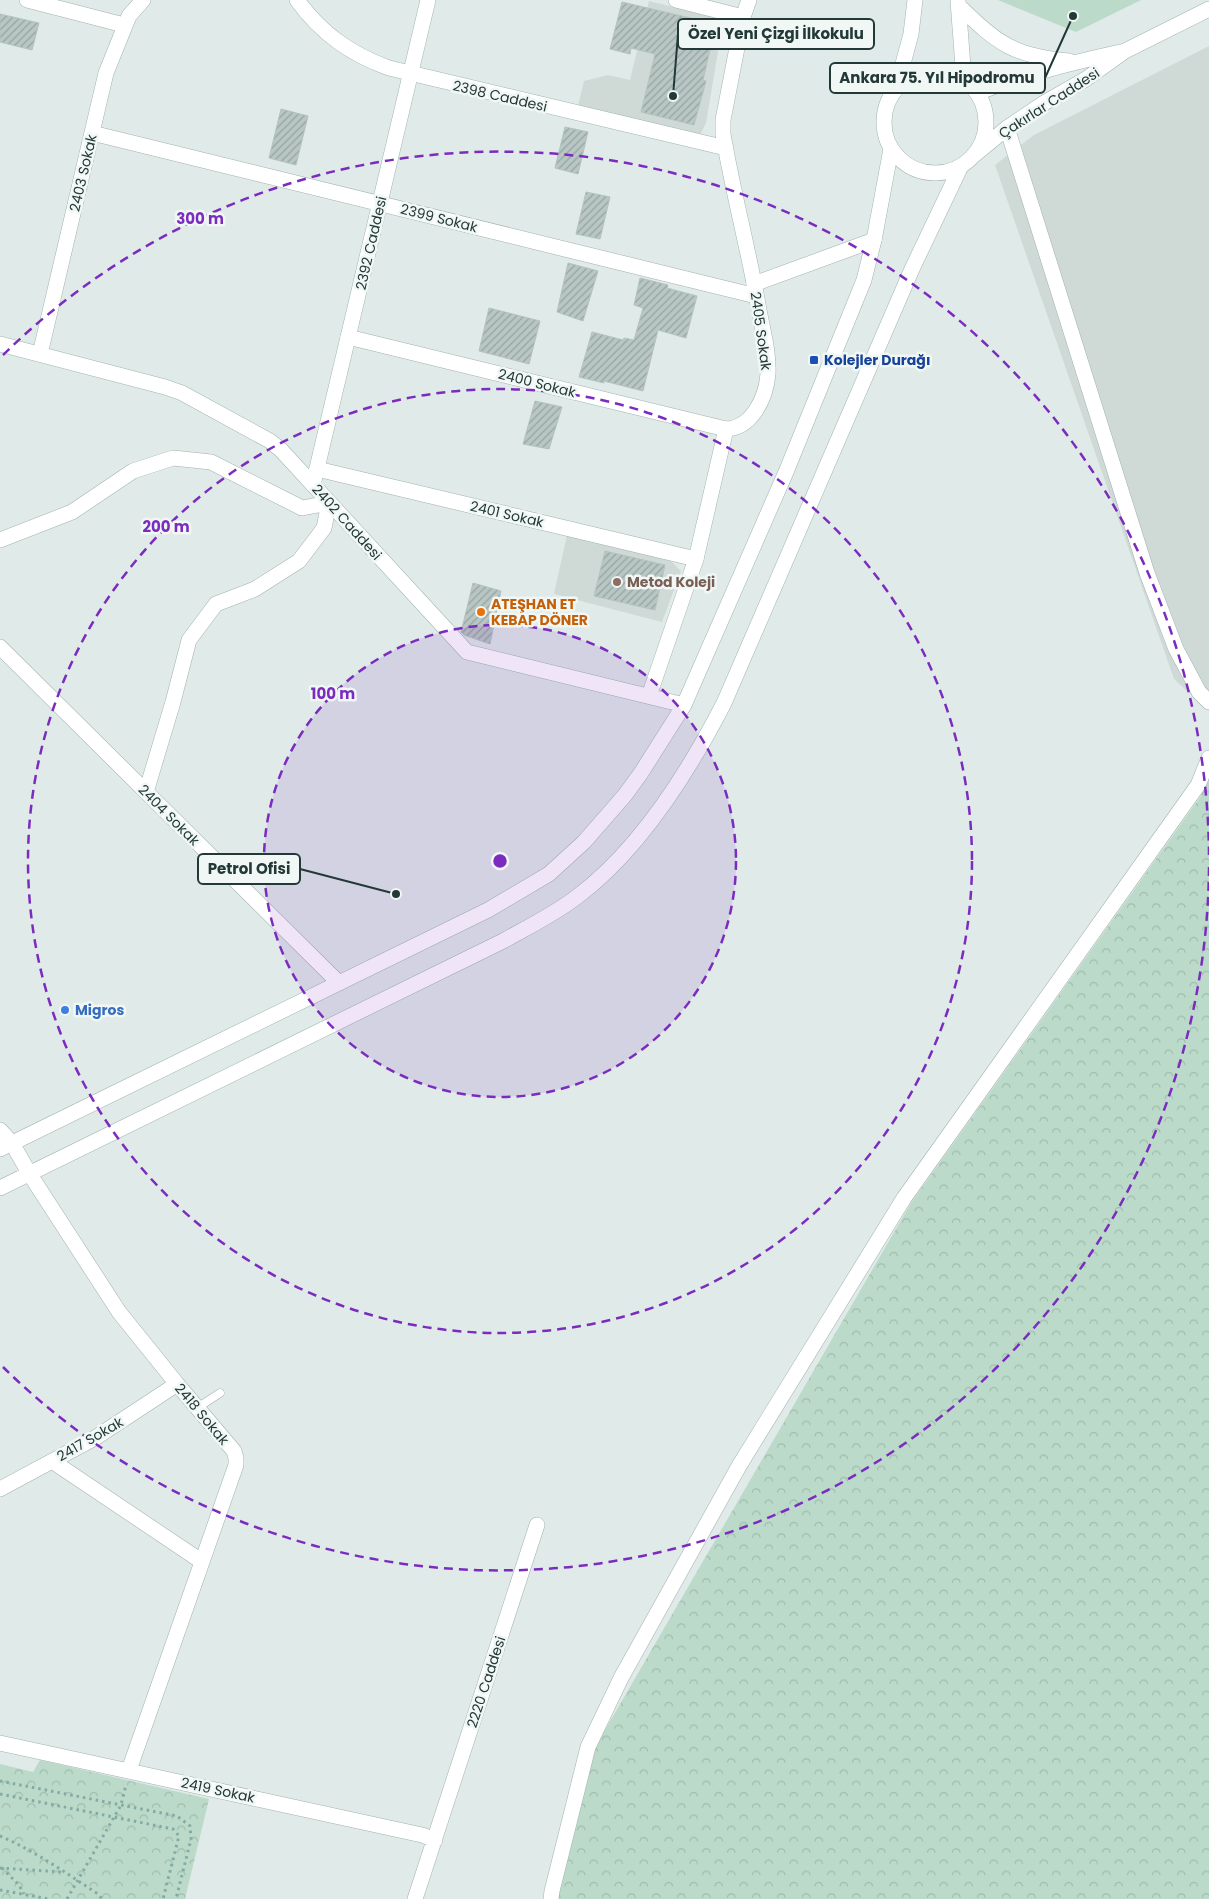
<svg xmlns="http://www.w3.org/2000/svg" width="1209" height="1899" viewBox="0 0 1209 1899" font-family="Poppins,sans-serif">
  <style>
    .built { fill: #cfdad7 }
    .forest { fill: url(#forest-crowns) }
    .garden { fill: #bbdac9 }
    .building { fill: url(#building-hatch); stroke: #b3c3bf }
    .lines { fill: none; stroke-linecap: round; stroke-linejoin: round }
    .lane-casing { stroke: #a3b1af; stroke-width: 9 }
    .street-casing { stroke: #a3b1af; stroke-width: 16 }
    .secondary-casing { stroke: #a0b5b1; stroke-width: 16 }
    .path { stroke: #83aba6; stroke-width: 3; stroke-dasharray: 2.5 4; stroke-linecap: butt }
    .lane { stroke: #fff; stroke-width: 8 }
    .street { stroke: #fff; stroke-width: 15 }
    .secondary { stroke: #fff; stroke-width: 15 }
    .ring { fill: none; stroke: #7b2cbf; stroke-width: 2.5; stroke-dasharray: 9 6 }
    .transit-dot { fill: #1a4fb4; stroke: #f0f7f5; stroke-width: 2 }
    .education-dot { fill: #8d6e63; stroke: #f0f7f5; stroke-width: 2 }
    .food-dot { fill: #e8710a; stroke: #f0f7f5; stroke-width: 2 }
    .shop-dot { fill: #3f7fe0; stroke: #f0f7f5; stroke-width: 2 }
    .labels { text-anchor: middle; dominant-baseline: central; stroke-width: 5; stroke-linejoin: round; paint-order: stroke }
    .street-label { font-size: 14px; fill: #223937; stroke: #f0f7f5 }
    .transit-label { font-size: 14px; font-weight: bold; fill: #164399; stroke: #f0f7f5; text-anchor: start }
    .education-label { font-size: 14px; font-weight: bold; fill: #785e54; stroke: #f0f7f5; text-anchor: start }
    .food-label { font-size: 14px; font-weight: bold; fill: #c56008; stroke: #f0f7f5; text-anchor: start }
    .shop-label { font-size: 14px; font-weight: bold; fill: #366cbe; stroke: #f0f7f5; text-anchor: start }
    .centre { fill: #7b2cbf; stroke: #f0f7f5; stroke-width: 2.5 }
    .ring-label { font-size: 15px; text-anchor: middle; font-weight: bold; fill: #7b2cbf; stroke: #f0f7f5; stroke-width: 5; stroke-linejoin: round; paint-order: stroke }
    .leader { fill: none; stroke: #223937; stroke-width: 2 }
    .callout-dot { fill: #223937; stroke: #f0f7f5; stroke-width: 2 }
    .callout { fill: #f0f7f5; stroke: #223937; stroke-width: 2 }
    .callout-label { font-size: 15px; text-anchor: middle; font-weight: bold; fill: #223937 }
  </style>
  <defs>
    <pattern id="forest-crowns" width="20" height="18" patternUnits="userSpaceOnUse" patternTransform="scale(1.25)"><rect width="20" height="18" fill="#bbdac9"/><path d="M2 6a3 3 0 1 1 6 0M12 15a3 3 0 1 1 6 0" fill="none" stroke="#a0bcad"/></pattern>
    <pattern id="building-hatch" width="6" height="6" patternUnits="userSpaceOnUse" patternTransform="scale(1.25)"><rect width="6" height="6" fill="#b9c7c4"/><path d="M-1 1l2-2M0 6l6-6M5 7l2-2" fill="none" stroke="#96a3a0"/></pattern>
  </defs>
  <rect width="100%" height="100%" fill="#e0eae8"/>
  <!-- built -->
  <path class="built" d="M649,1L714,17L719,21L722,28L706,123L700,135L578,106L584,81L608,75L630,80Z
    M1209,46V711L1174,679L995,165L1034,135Z
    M567,535L671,561L681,571L662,622L554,594Z"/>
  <!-- forest -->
  <path class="forest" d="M1209,772V1899H556L594,1749L911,1203L1201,796Z
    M40,1760L209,1799L185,1899H0V1764L33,1772Z"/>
  <!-- garden -->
  <path class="garden" d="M998,0H1141L1076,32Z"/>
  <!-- building -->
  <path class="building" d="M622,2L716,24L703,80L706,81L694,125L641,112L655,54L631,48L630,54L610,49Z
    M0,14L39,23L32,50L0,42Z
    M281,109L308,116L296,165L269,158Z
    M565,127L588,132L578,174L555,168Z
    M586,192L610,197L600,239L576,234Z
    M568,263L598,271L583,321L557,312Z
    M640,278L668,285L667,288L697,296L686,338L658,330L643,391L604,381V383L579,377L592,332L623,340L624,338L634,340L643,308L634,305Z
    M489,308L540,321L529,364L479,351Z
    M535,401L562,407L549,449L523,444Z
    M605,551L665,565L655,610L594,596Z
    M473,583L501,591L490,644L464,635L461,632Z"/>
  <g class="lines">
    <!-- lane casing -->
    <g class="lane-casing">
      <path id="lane" d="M197,1408L220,1393"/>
    </g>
    <!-- street casing -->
    <g class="street-casing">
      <path id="street" d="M27,0L124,25
        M676,0L743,17
        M1007,128L1147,573L1176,649L1199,692L1209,702
        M92,133L756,296
        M754,284L874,240
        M348,337L726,429
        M40,354L106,73L129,16L143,0
        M317,469L696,559
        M0,540L72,512L133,471L173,458L211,462L302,508L329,503L324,528L299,561L255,589L216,604L189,640L173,702L146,792
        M0,647L339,983
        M29,1173L119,1312L177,1384L234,1451L236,1458V1465L129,1770
        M52,1461L201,1561
        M0,1489L95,1438L177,1384
        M0,1743L422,1835L435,1840
        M415,1899L537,1525
        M551,1899L552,1891L588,1747L621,1678L739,1466L904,1198L1198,785L1209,758"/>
    </g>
    <!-- secondary casing -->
    <g class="secondary-casing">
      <path id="secondary" d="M297,0C321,33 350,54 389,68L726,148
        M958,1L964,80
        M959,6C998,44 1014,56 1069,61
        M1125,51L1209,9
        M884 122a51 51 0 1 1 102 0a51 51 0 1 1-102 0Z
        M897,86L911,34L915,0
        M973,156L1007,128L1044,103L1086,79L1125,51C1075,62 1025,74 977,93
        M0,344L165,387L182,393L270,441L281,450L467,652L684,705
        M313,485L428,0
        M649,696L696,559L726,429C752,428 766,398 768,374C769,353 763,331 759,310C749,251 733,193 723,134V120L743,17L749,0
        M0,1130L12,1143L29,1173
        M0,1149L488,910L549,874L584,842L625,795L641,773L684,705L786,472L864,280L874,240L891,149
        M0,1188L503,941C528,927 555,914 578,896C639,850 689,771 724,703L912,269L961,166"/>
    </g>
    <!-- path -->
    <path class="path" d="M0,1781L177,1816L190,1826L191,1839L176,1899
      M0,1794L173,1829L179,1836L163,1899
      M0,1836C35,1851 66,1873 98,1894L102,1899
      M0,1868L62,1872
      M2,1868L19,1885L24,1894
      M0,1890L49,1899
      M67,1899L121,1805L126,1785"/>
    <!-- lane -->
    <use href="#lane" class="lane"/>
    <!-- street -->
    <use href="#street" class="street"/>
    <!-- secondary -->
    <use href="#secondary" class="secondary"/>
  </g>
  <!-- distance rings -->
  <circle cx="500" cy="861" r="236" fill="#7b2cbf" fill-opacity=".12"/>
  <g class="ring">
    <circle cx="500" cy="861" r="236"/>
    <circle cx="500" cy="861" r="472"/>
    <path d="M1209 867A709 709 0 0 1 3 1367M3 355A709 709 0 0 1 1209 855"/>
  </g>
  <!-- markers -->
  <rect class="transit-dot" x="809" y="355" width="10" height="10" rx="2.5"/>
  <circle class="education-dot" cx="617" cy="582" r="5"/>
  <circle class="food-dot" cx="481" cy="612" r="5"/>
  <circle class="shop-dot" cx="65" cy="1010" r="5"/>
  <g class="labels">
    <!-- street labels -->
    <g class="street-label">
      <text transform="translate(500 96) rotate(13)">2398 Caddesi</text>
      <text transform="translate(1049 103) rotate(-33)">Çakırlar Caddesi</text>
      <text transform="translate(83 173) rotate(-77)">2403 Sokak</text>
      <text transform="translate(439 218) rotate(14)">2399 Sokak</text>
      <text transform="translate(371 243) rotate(-77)">2392 Caddesi</text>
      <text transform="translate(761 331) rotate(82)">2405 Sokak</text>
      <text transform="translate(537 383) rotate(14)">2400 Sokak</text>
      <text transform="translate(507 514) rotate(13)">2401 Sokak</text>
      <text transform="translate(347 522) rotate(48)">2402 Caddesi</text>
      <text transform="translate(169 815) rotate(45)">2404 Sokak</text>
      <text transform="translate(202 1414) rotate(50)">2418 Sokak</text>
      <text transform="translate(90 1439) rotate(-30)">2417 Sokak</text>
      <text transform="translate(486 1682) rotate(-72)">2220 Caddesi</text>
      <text transform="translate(218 1790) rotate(12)">2419 Sokak</text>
    </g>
    <!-- transit labels -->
    <g class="transit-label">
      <text x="824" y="360">Kolejler Durağı</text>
    </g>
    <!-- education labels -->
    <g class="education-label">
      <text x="627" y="582">Metod Koleji</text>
    </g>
    <!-- food labels -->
    <g class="food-label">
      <text x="491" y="604">ATEŞHAN ET<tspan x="491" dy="16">KEBAP DÖNER</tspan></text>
    </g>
    <!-- shop labels -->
    <g class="shop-label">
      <text x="75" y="1010">Migros</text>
    </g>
  </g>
  <circle cx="500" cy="861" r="8" class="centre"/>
  <g class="ring-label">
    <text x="200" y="224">300 m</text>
    <text x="166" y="532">200 m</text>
    <text x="333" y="699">100 m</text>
  </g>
  <!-- callouts -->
  <path class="leader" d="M673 96L678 34M1073 16L1045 78M396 894L300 869"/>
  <g class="callout-dot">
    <circle cx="673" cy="96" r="5"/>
    <circle cx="1073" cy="16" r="5"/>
    <circle cx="396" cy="894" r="5"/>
  </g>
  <g class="callout">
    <rect x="678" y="19" width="196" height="30" rx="5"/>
    <rect x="830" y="63" width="215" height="30" rx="5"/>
    <rect x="198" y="854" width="102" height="30" rx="5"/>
  </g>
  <g class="callout-label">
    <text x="776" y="39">Özel Yeni Çizgi İlkokulu</text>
    <text x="937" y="83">Ankara 75. Yıl Hipodromu</text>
    <text x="249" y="874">Petrol Ofisi</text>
  </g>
</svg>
